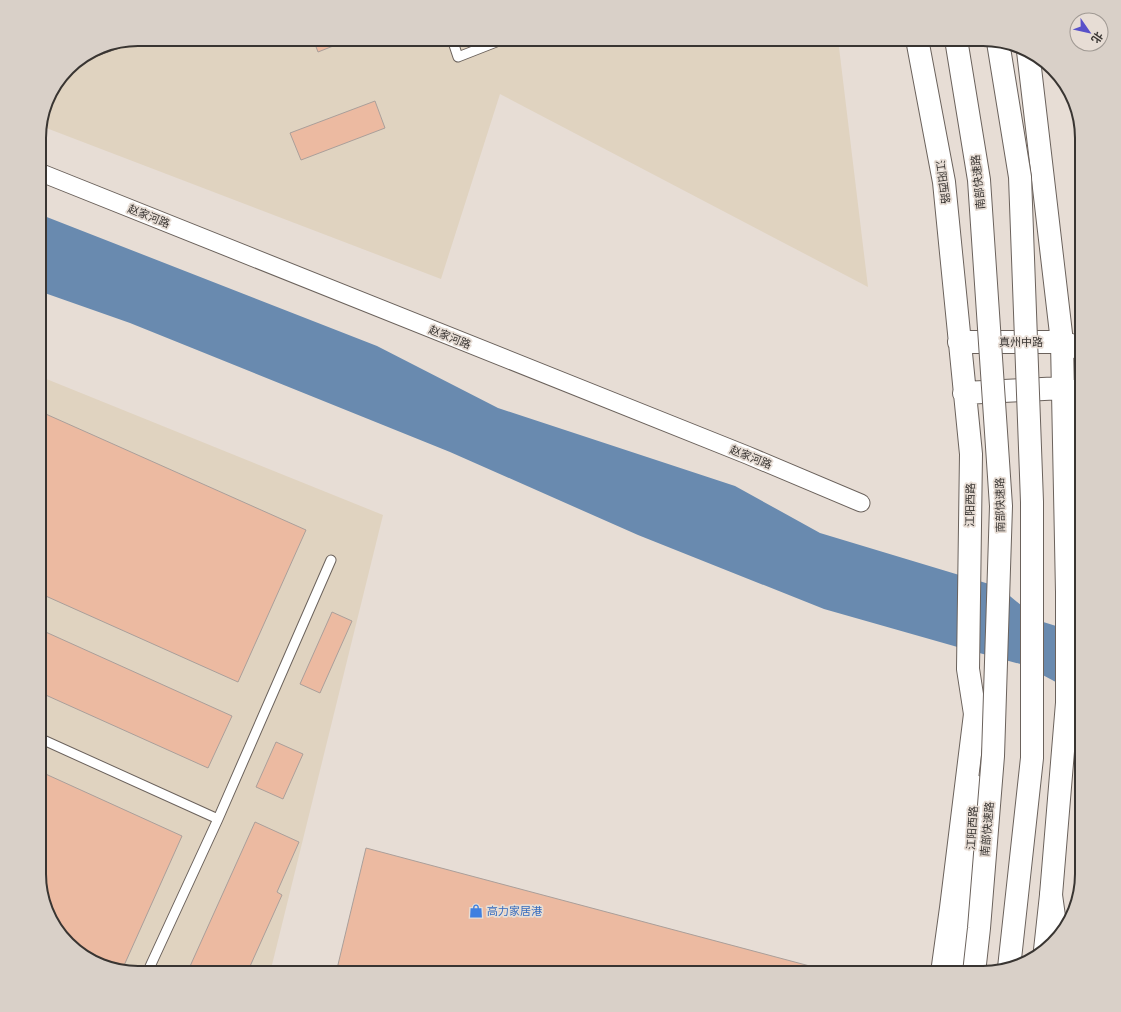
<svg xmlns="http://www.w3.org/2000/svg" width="1121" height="1012" viewBox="0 0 1121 1012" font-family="'DM Sans','Noto Sans SC',sans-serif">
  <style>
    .industrial { fill: #e0d3c0 }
    .water { fill: #698aaf }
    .building { fill: #ecbaa1; stroke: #aa9f9a }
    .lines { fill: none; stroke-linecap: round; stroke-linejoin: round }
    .service-casing { stroke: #6b625c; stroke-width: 11 }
    .minor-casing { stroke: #6b625c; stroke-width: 19 }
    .secondary-casing { stroke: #6b625c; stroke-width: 24 }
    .trunk-casing { stroke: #6b625c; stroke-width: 24 }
    .service { stroke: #fff; stroke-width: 9 }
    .minor { stroke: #fff; stroke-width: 17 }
    .secondary { stroke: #fff; stroke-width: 22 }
    .trunk { stroke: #fff; stroke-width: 22 }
    .trunk-bridge-casing { stroke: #6b625c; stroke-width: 24; stroke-linecap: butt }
    .trunk-bridge { stroke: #fff; stroke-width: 22 }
    .labels { text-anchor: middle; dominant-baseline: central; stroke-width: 3.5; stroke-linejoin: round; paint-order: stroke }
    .street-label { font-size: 11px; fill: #393532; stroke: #e7ddd5 }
    .shop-label { font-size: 11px; fill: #366cbe; stroke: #e7ddd5; text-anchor: start }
    .rim { fill: none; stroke: #393532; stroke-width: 2 }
  </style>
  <rect width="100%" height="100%" fill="#e7ddd5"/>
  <!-- industrial -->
  <path class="industrial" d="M138,39H838L868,287L500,94L441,279L41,126L49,94L73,64L100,46Z
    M39,376L383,515L270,973H138L100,966L68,944L47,912L39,880Z"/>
  <!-- water -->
  <path class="water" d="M39,214L377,346L498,408L735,486L820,533L999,587L1040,621L1082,634V696L1024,665L961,648L824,609L638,535L450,452L130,323L39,291Z"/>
  <!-- building -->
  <path class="building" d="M313,39H351L318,52Z
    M375,101L385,128L301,160L290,133Z
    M39,411L306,530L238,682L39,593Z
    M332,612L352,621L320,693L300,684Z
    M39,629L232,716L208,768L39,692Z
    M276,742L303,754L283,799L256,787Z
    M39,771L182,836L122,970L100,966L68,944L47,912L39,880Z
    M255,822L299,842L277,892L282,895L247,973H187Z
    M366,848L836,973H336Z"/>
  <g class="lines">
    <!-- service casing -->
    <g class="service-casing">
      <path id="service" d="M452,39L458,57L504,39
        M87,54L121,42
        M39,738L218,819
        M147,973L218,819L331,560"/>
    </g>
    <!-- minor casing -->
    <g class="minor-casing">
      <path id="minor" d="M39,172L747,455L861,503"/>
    </g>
    <!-- secondary casing -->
    <g class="secondary-casing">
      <path id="secondary" d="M917,39L944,182L971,454L968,669L975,714V733
        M1028,51L1062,342L1067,592V703L1051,895L1045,950
        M959,342H1062L1082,349
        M964,393L1063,388L1082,394
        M957,973L974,819V786"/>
    </g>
    <!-- trunk casing -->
    <g class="trunk-casing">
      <path id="trunk" d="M1051,895L1057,938
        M942,973L951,908L975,714"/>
    </g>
    <!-- service -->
    <use href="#service" class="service"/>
    <!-- minor -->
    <use href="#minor" class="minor"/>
    <!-- secondary -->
    <use href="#secondary" class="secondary"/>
    <!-- trunk -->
    <use href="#trunk" class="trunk"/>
    <!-- trunk-bridge casing -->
    <g class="trunk-bridge-casing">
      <path id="trunk-bridge" d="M956,39L979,180L1001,506L993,756L979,928L974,973
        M998,42L1020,177L1032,502V758L1009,968"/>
    </g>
    <!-- trunk-bridge -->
    <use href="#trunk-bridge" class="trunk-bridge"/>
  </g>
  <!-- icons -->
  <defs>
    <g id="shop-bare" transform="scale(1.08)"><path d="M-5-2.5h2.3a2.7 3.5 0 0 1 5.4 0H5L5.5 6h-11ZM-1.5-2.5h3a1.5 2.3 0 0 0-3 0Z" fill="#3f7fe0" stroke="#e7ddd5" stroke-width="2.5" paint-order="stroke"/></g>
  </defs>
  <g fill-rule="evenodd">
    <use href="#shop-bare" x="476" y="911"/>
  </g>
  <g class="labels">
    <!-- street labels -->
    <g class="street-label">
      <text transform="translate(943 182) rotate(82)">江阳西路</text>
      <text transform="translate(978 182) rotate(-96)">南部快速路</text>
      <text transform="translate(149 216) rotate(22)">赵家河路</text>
      <text transform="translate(450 337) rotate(22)">赵家河路</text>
      <text x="1021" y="342">真州中路</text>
      <text transform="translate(751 457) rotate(22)">赵家河路</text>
      <text transform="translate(970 505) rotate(-89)">江阳西路</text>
      <text transform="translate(1000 505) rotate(-91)">南部快速路</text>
      <text transform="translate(972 828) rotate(-86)">江阳西路</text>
      <text transform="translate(987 829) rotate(-85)">南部快速路</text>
    </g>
    <!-- shop labels -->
    <g class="shop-label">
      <text x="487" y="911">高力家居港</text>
    </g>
  </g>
  <!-- crop -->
  <path d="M0 0H1121V1012H0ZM138 46H983A92 92 0 0 1 1075 138V874A92 92 0 0 1 983 966H138A92 92 0 0 1 46 874V138A92 92 0 0 1 138 46Z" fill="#d9d0c8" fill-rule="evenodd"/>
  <path class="rim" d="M138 46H983A92 92 0 0 1 1075 138V874A92 92 0 0 1 983 966H138A92 92 0 0 1 46 874V138A92 92 0 0 1 138 46Z"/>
  <!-- north arrow -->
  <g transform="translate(1089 32) rotate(124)"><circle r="19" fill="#e7ddd5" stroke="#a19a94"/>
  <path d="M0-3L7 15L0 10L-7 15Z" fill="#5851c9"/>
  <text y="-6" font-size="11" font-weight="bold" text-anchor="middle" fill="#393532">北</text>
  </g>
</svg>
